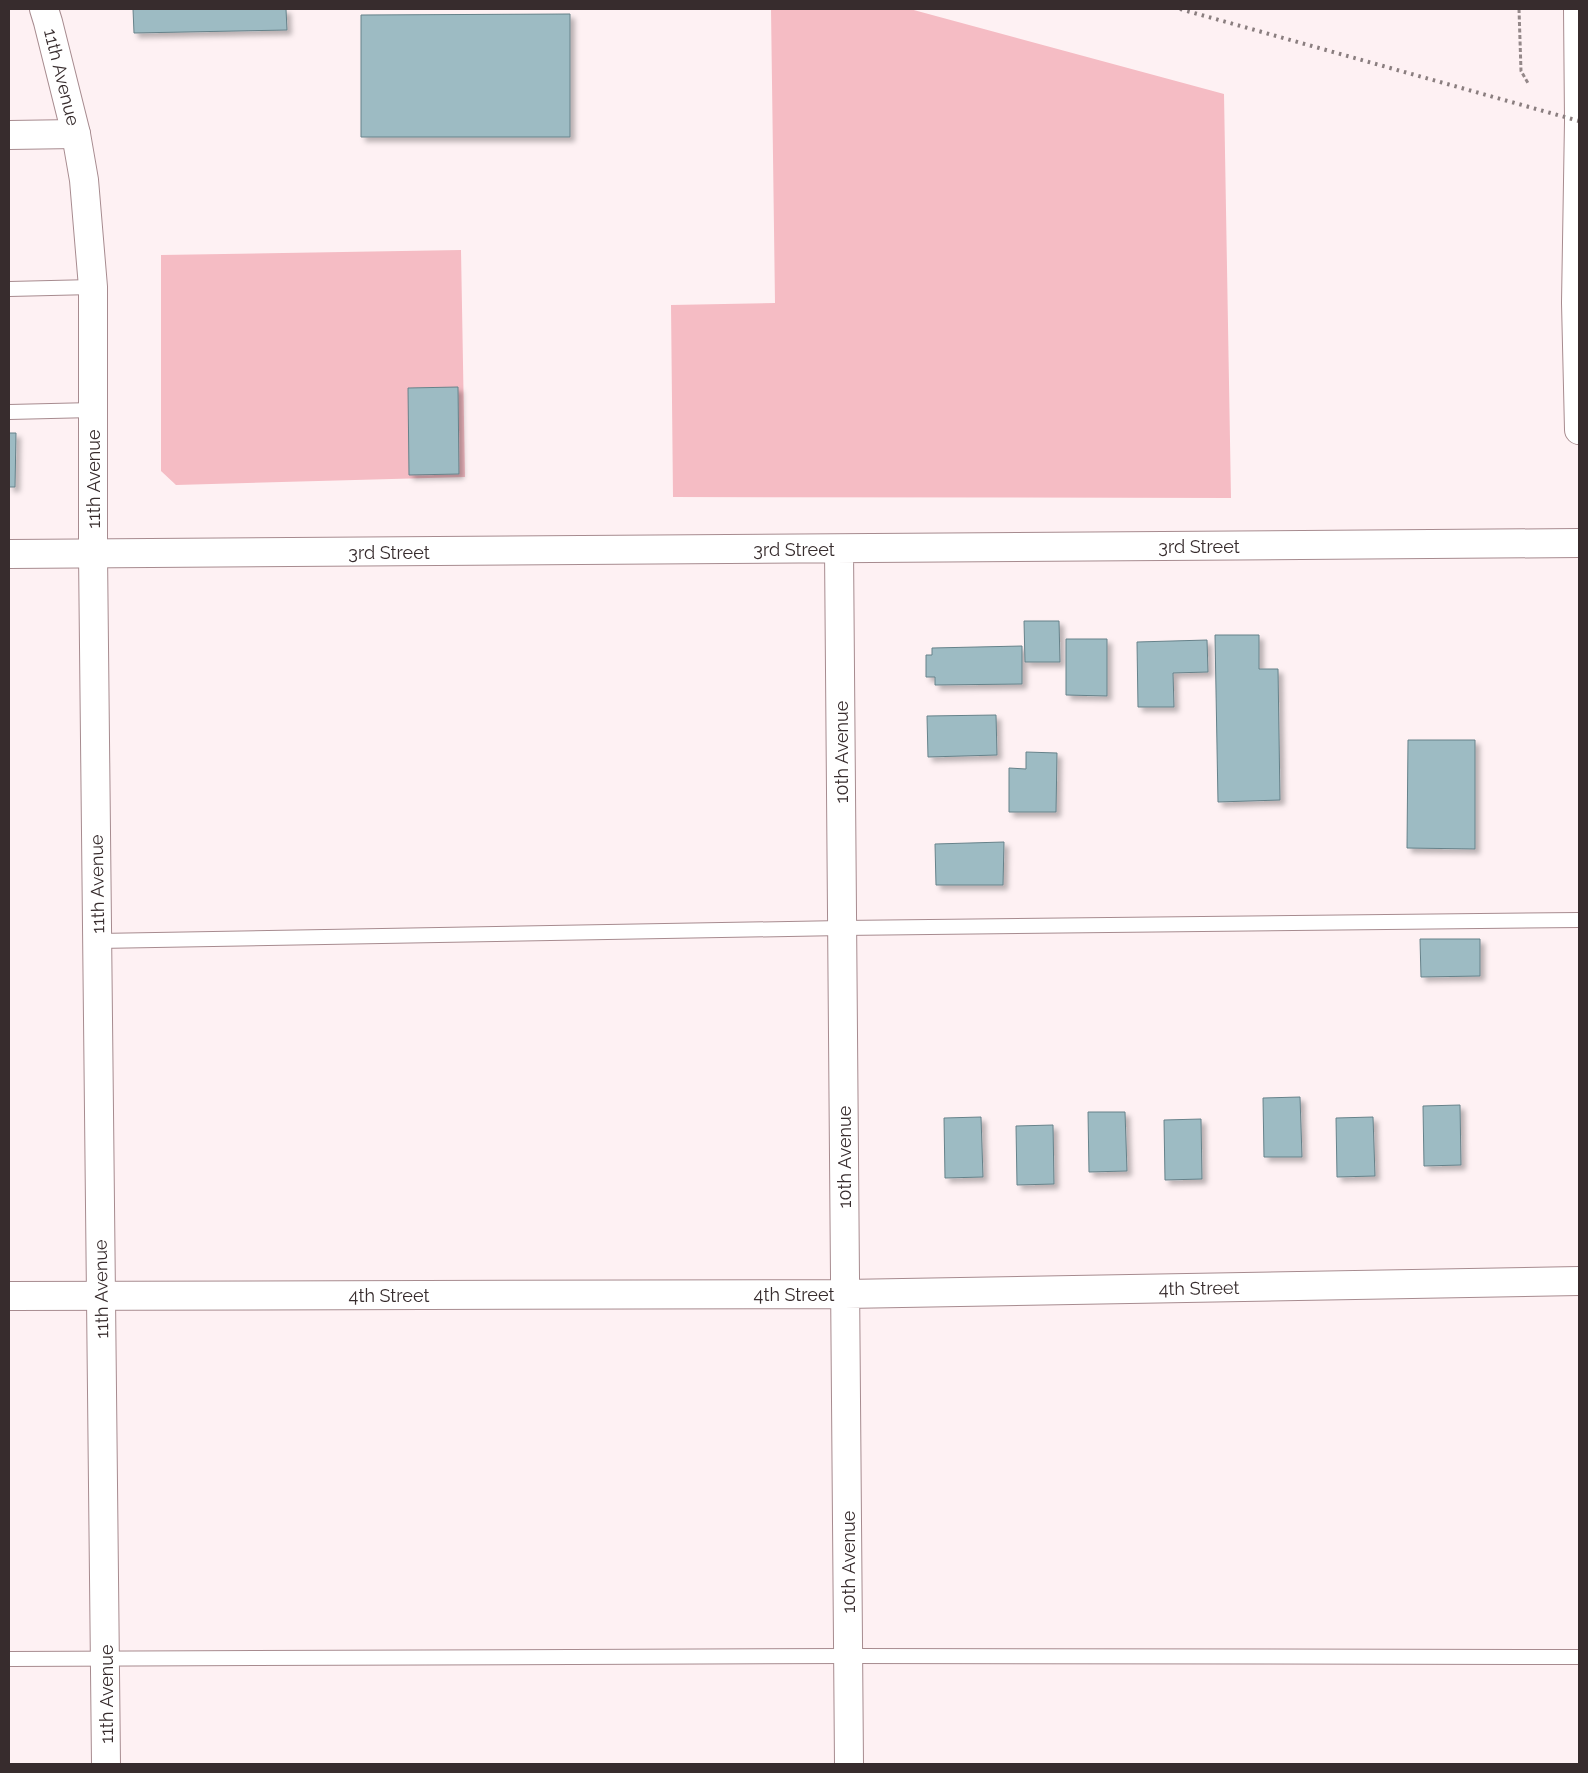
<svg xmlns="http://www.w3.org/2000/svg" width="1588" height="1773" viewBox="0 0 1588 1773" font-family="Raleway,sans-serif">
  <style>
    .green { fill: #f5bcc4 }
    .building { fill: #9dbbc3; stroke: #66828a; filter: url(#shadow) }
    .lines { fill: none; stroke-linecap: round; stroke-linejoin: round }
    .service-casing { stroke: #a78b8f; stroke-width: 16 }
    .minor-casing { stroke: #a78b8f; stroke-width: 30 }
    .tertiary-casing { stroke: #a78b8f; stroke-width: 30 }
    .secondary-casing { stroke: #a78b8f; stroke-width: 30 }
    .path { stroke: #948889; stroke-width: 3; stroke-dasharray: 4 2.5; stroke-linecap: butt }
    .service { stroke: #fff; stroke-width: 14 }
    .minor { stroke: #fff; stroke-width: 28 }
    .tertiary { stroke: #fff; stroke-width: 28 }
    .secondary { stroke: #fff; stroke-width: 28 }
    .rail { stroke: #8a7e7f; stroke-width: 4; stroke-dasharray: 2.5 5; stroke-linecap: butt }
    .labels { text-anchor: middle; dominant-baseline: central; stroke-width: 4.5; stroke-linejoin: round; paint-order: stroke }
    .street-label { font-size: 18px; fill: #372c2d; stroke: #fff }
  </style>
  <defs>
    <filter id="shadow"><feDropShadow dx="4.5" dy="4.5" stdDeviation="2.5" flood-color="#0004"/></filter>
  </defs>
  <rect width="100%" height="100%" fill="#fef1f3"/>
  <!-- green -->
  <path class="green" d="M771,9H910L1224,94L1231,498L673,497L671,305L775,303Z
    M461,250L465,477L176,485L161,471V255Z"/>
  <!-- building -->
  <path class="building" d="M133,9H286L287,30L134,33Z
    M570,14V137H361V15Z
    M458,387L459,474L409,475L408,388Z
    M9,433H16L15,487H9Z
    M1024,621H1059L1060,662H1025Z
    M1215,635H1259V669H1278L1280,800L1218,802Z
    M1066,639H1107V696L1066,695Z
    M1207,640L1208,672L1173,673L1174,707H1138L1137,642Z
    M1022,646V684L935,685V677H926V655H932V648Z
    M996,715L997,755L928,757L927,716Z
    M1408,740H1475V849L1407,848Z
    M1026,752L1057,753L1056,812H1009V768L1026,769Z
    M1004,842L1003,885H936L935,844Z
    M1420,939H1480V976L1421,977Z
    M1300,1097L1302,1157H1264L1263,1098Z
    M1460,1105L1461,1165L1424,1166L1423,1106Z
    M1088,1112H1125L1127,1171L1089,1172Z
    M981,1117L983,1177L945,1178L944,1118Z
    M1373,1117L1375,1176L1337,1177L1336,1118Z
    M1201,1119L1202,1179L1165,1180L1164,1120Z
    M1053,1125L1054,1184L1017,1185L1016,1126Z"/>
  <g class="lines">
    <!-- service casing -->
    <g class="service-casing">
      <path id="service" d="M9,289L93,287
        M9,412L93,410
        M98,941L842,928L1579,920
        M9,1659L848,1656L1579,1657"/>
    </g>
    <!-- minor casing -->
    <g class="minor-casing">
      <path id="minor" d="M9,135L76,134
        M839,549L849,1764
        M9,554L1579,543
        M9,1296L845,1294L1579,1281"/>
    </g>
    <!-- tertiary casing -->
    <g class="tertiary-casing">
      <path id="tertiary" d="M1578,9L1579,121L1576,303L1579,430"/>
    </g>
    <!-- secondary casing -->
    <g class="secondary-casing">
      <path id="secondary" d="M44,9L48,22L76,134L84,180L93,287V553L106,1764"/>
    </g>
    <!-- path -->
    <path class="path" d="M1519,9L1521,71L1528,83"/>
    <!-- service -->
    <use href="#service" class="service"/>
    <!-- minor -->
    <use href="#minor" class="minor"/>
    <!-- tertiary -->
    <use href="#tertiary" class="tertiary"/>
    <!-- secondary -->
    <use href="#secondary" class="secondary"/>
    <!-- rail -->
    <path class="rail" d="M1180,9L1579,121"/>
  </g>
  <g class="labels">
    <!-- street labels -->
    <g class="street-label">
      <text transform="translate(62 77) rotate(76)">11th Avenue</text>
      <text transform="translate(93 479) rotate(-90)">11th Avenue</text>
      <text x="1199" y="546">3rd Street</text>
      <text x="794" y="549">3rd Street</text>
      <text x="389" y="552">3rd Street</text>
      <text transform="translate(841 752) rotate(-90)">10th Avenue</text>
      <text transform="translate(97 884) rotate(-91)">11th Avenue</text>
      <text transform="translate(844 1157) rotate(-90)">10th Avenue</text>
      <text transform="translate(1199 1288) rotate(-1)">4th Street</text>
      <text transform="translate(101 1289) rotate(-91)">11th Avenue</text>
      <text x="794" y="1294">4th Street</text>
      <text x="389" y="1295">4th Street</text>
      <text transform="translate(848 1562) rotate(-90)">10th Avenue</text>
      <text transform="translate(106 1694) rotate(-90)">11th Avenue</text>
    </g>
  </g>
  <!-- border -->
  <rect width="1588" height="1773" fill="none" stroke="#372c2d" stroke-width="20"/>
</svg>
